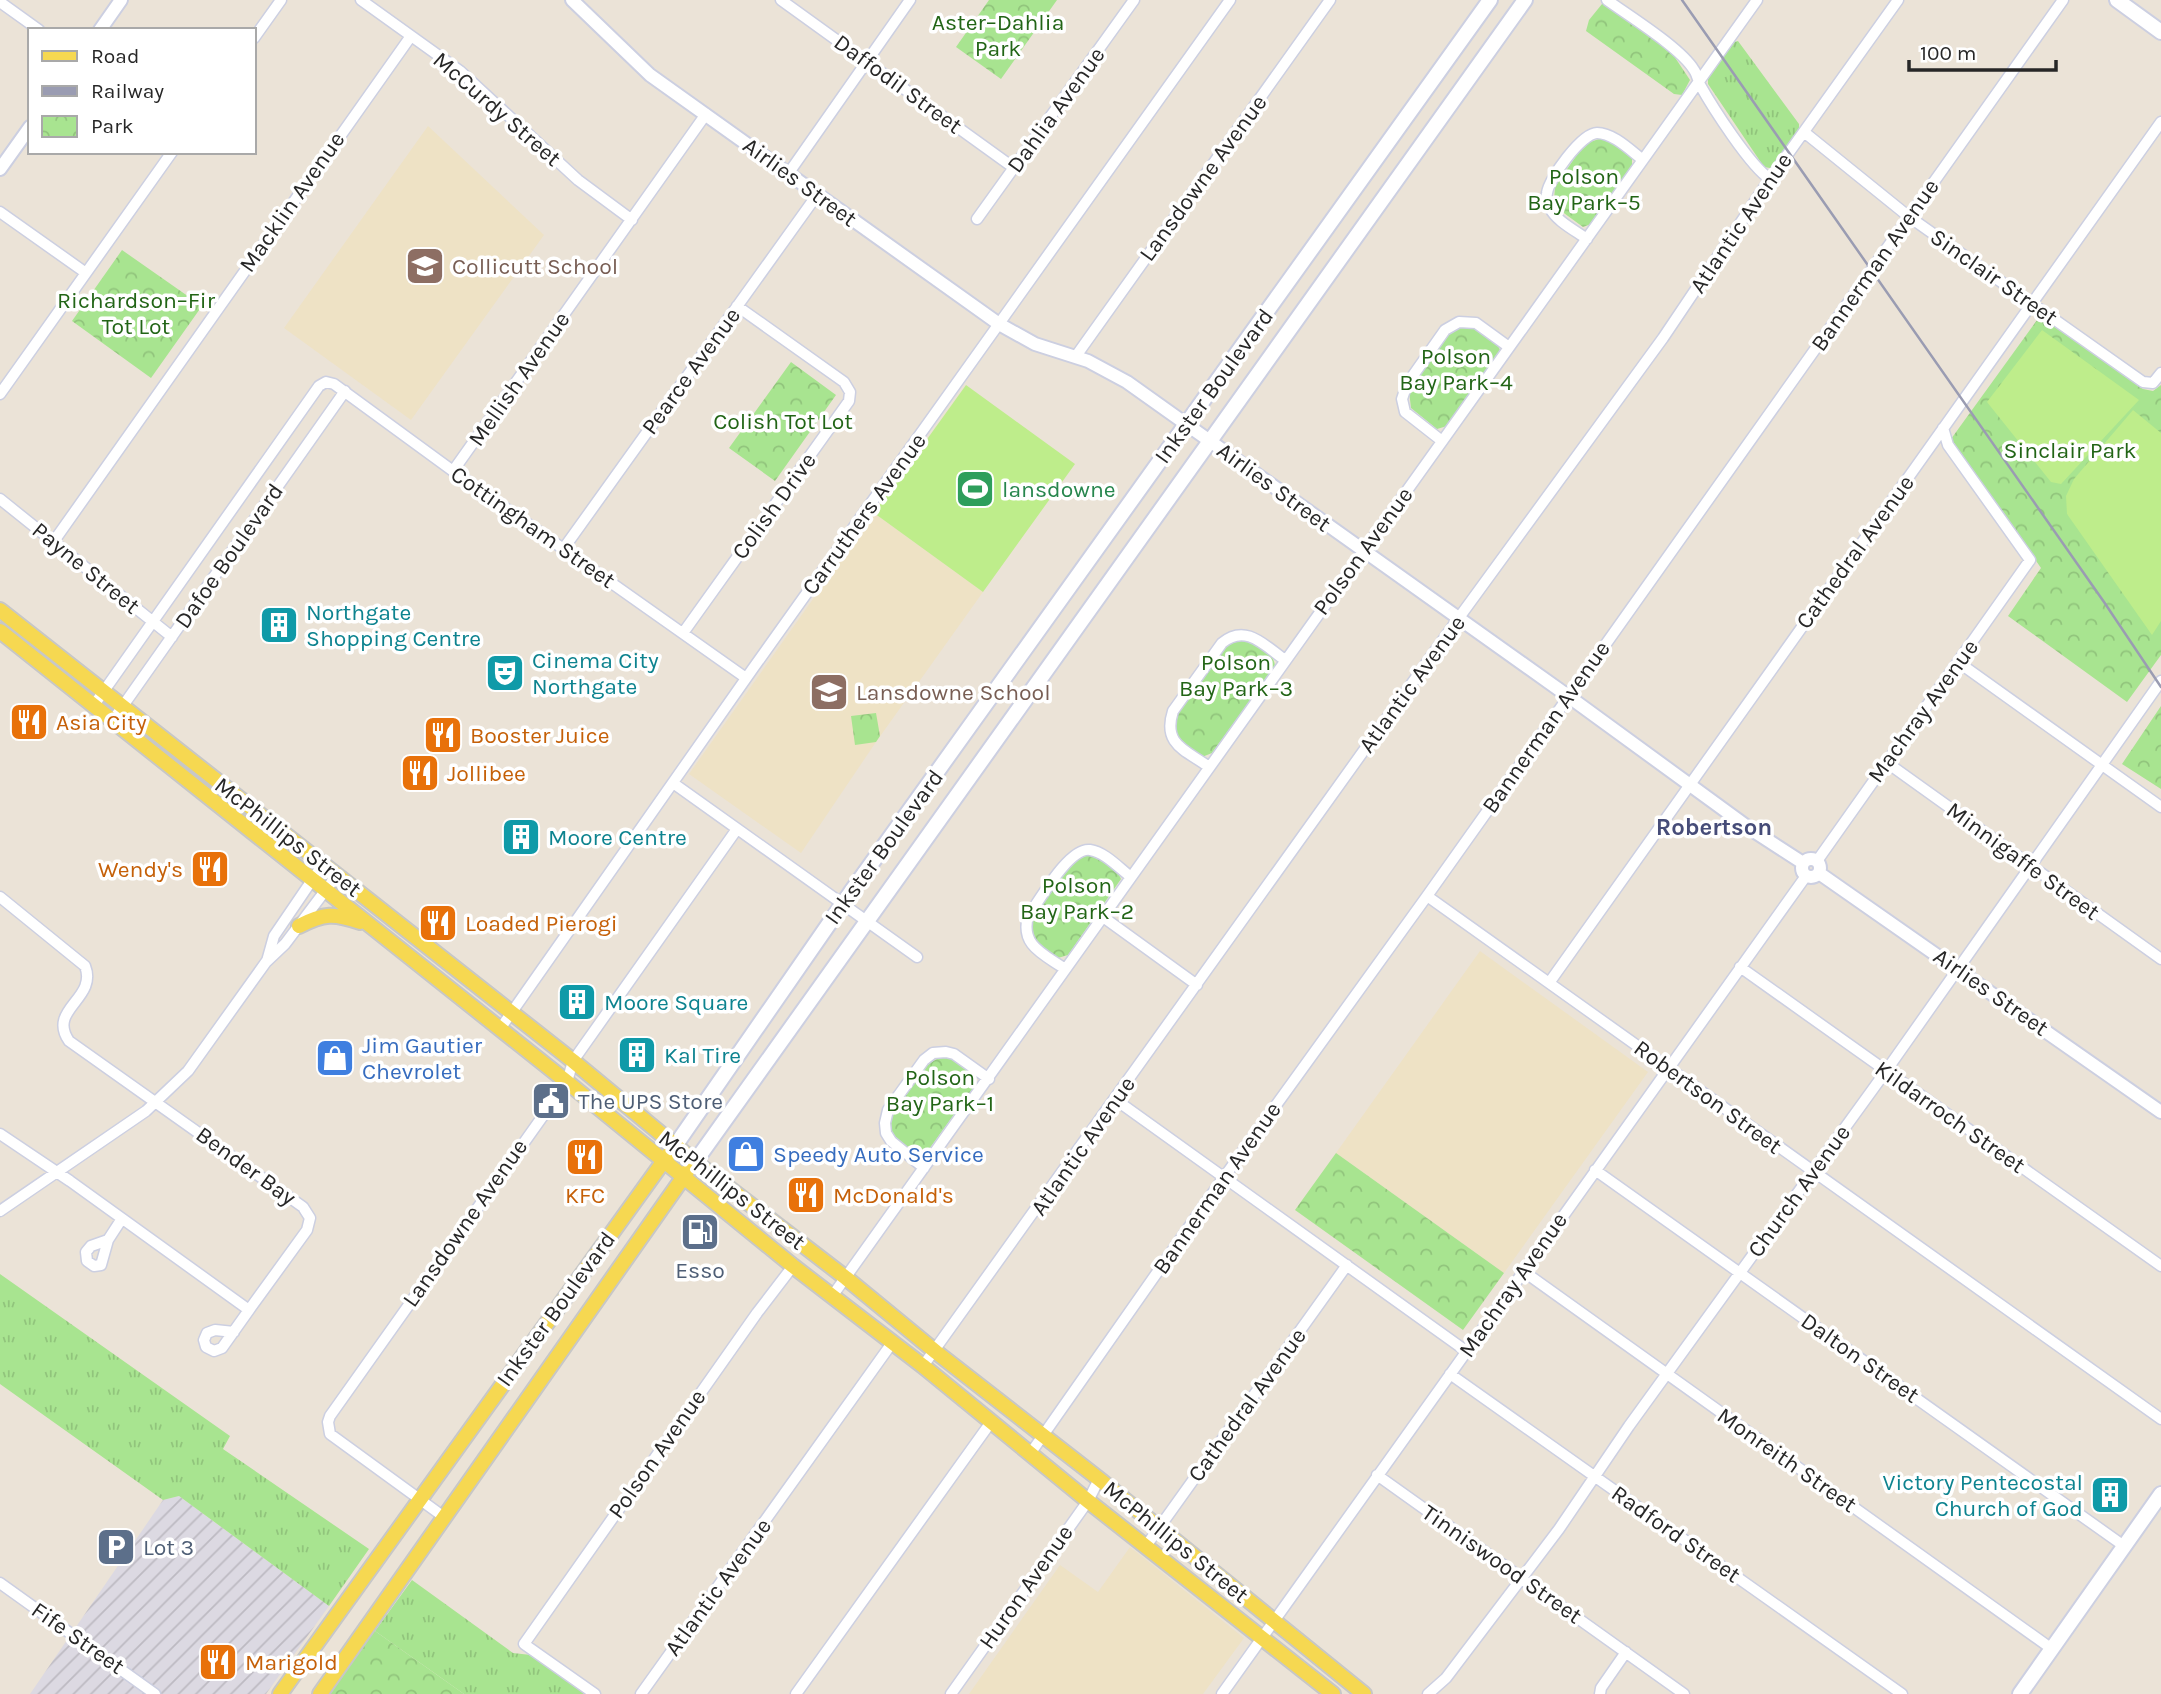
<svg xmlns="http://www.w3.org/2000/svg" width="2161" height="1694" viewBox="0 0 2161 1694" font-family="Karla,sans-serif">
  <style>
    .industrial { fill: url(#industrial-furrows) }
    .education { fill: #eee2c5 }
    .grass { fill: url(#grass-tufts) }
    .park { fill: url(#park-crowns) }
    .pitch { fill: #beed8b }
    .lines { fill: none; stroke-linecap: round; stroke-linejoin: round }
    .minor-casing { stroke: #cccfe1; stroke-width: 13 }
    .tertiary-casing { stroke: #cccfe1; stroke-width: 16 }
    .secondary-casing { stroke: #cccfe1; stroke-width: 18 }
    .primary-casing { stroke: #c7c7c7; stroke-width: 18 }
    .minor { stroke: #fff; stroke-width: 10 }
    .tertiary { stroke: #fff; stroke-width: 12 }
    .secondary { stroke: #fff; stroke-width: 14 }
    .primary { stroke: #f6d851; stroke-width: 14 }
    .rail { stroke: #9a9cb2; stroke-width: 2.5 }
    .labels { text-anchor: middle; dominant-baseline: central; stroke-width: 7; stroke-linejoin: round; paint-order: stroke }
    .park-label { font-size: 23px; fill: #226516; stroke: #fff }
    .street-label { font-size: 23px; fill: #272727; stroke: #fff }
    .education-label { font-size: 23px; fill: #785e54; stroke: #fff; text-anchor: start }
    .leisure-label { font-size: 23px; fill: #27864d; stroke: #fff; text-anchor: start }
    .culture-label { font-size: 23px; fill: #0d838f; stroke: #fff; text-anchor: start }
    .food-label { font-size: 23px; fill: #c56008; stroke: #fff; text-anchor: start }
    .shop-label { font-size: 23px; fill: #366cbe; stroke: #fff; text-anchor: start }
    .service-label { font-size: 23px; fill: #4e5e75; stroke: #fff; text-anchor: start }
    .neighbourhood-label { font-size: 24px; font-weight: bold; fill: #464c78; stroke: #fff }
  </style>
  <defs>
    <pattern id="industrial-furrows" width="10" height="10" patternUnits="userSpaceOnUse" patternTransform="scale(1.75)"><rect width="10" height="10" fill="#dcd9e2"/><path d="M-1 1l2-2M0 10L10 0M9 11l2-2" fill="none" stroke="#bdbac2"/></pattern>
    <pattern id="grass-tufts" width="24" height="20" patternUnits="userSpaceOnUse" patternTransform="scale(1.75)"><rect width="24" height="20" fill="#a8e490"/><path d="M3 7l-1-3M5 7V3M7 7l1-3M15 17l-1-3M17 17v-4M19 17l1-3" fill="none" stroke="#91c47c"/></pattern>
    <pattern id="park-crowns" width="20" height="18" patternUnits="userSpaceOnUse" patternTransform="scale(1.75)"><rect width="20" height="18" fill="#a8e490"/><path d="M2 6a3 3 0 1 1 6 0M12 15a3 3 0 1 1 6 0" fill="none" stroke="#91c47c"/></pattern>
  </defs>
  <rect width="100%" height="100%" fill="#ebe3d7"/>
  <!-- industrial -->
  <path class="industrial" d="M179,1496L329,1606L266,1694H30L163,1500Z"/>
  <!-- education -->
  <path class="education" d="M428,126L544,235L411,420L284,328Z
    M874,513L983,592L876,742L801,853L689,774Z
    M1480,951L1648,1072L1504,1273L1336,1153Z
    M1130,1547L1244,1638L1203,1694H969L1060,1565L1098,1592Z"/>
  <!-- grass -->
  <path class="grass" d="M1738,41L1799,124V132L1775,165L1770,168L1764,167L1708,84V79L1734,42Z
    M0,1274L230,1436L223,1449L369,1549L329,1606L179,1496L163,1500L0,1384Z
    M412,1580L513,1653L531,1655L587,1694H464L375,1631Z"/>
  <!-- park -->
  <path class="park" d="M989,0H1057L1001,79L956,47Z
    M1606,3L1672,53L1690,80L1682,95L1674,94L1586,31L1589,20L1602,4Z
    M1602,138L1610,141L1632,157V166L1591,224L1583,227L1557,208L1554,201L1555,187L1584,144Z
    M122,250L202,306L151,378L72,321Z
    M2040,316L2143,389L2153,391L2161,385V655L2127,702L2008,616L2041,568L1951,439Z
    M1466,326C1478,328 1496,338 1500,350L1447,426L1437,429L1411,408L1409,391L1448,335L1458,327Z
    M791,362L836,395L775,481L729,448Z
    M1242,639C1255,641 1274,652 1275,666L1212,753L1202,757C1183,744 1169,738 1177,713L1224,649L1234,640Z
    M2161,706V789L2122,764Z
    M876,713L880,736L876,742L855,745L851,716Z
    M1087,855C1099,857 1117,867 1121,879L1068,955L1058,958C1048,951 1029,942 1029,927C1030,914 1062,871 1072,862C1077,858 1080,856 1087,855Z
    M943,1057C956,1059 975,1070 976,1084L927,1152L918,1156L892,1134L890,1118C899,1100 923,1060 943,1057Z
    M1336,1153L1504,1273L1463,1330L1295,1210Z
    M374,1631H375L464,1694H330Z"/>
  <!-- pitch -->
  <path class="pitch" d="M2042,330L2139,400L2061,484L2051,482L1987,402Z
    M966,385L1075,464L983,592L874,513Z
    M2133,410L2161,433V621L2152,635L2067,514L2066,496L2074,479Z"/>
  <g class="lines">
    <!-- minor casing -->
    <g class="minor-casing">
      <path id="minor" d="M361,0L460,71L578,180L632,220
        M781,0L1014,168
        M1607,0C1629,16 1681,48 1694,70C1697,74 1698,80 1700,85C1713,108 1750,166 1770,179
        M0,2L39,30
        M254,38L281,0
        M1804,132L1908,216L2143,382L2153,383L2161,373
        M788,174L910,0
        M0,212L86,273
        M977,219L1134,0
        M1587,239C1576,231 1556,221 1550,208C1547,204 1546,198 1547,193C1549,178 1582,133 1597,133C1613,133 1630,150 1643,160
        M1076,356L1330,0
        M0,394L172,152
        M1442,441L1405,412L1402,399L1407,384L1445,330L1459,322L1476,323L1509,347
        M453,471L706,114
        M0,499L172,637
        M54,541L411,36
        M564,548L817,195
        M683,633L849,401L850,392L844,382L737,306
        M1958,662L2161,807
        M94,705L319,386L326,382L334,384L453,471L746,678
        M113,720L345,391
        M1886,762L2161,959
        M1209,767C1186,750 1162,745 1173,711L1222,643C1246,623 1265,646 1285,660
        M673,783L917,957
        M1817,861L2030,560L1948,445L1943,428
        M1427,896L2161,1419
        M0,897L85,966C98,999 47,1009 69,1041L303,1207L310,1218L307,1230L249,1310L70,1181L0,1134
        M1103,917L1197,985
        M267,961L274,936L323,864
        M1740,967L2161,1266
        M1065,969C1044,954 1020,946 1028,916C1040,900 1069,847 1090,850C1105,852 1120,869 1131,877
        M1549,983L2161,122
        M500,1029L754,667L1230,0
        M1116,1100L1466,1351
        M924,1168L891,1141L886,1133L885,1123L888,1110L924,1060L933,1053L946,1052L954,1054L989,1079
        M1595,1170L2124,1546
        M0,1211L146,1111L188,1071L266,962L285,944L337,875
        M108,1240L101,1265L94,1266L87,1261L86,1252L91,1246L108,1240L121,1220
        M1523,1271L2052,1649
        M833,1295L1757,0
        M234,1332L215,1330L207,1333L204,1340L206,1347L214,1351L222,1348L249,1310
        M923,1366L1458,619L1663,338L1770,179L1898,0
        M1450,1374L1902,1694
        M1030,1454L1217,1187L1427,896L2063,0
        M1377,1475L1684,1694
        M444,1517L330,1434L328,1422L330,1416L567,1082L573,1061L737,829
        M1146,1546L1347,1265
        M0,1583L155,1694
        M595,1694L524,1644L757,1313L793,1266
        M641,1694L892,1343
        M796,1694L991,1422
        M951,1694L1088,1501L1099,1479
        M1222,1694L1806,876
        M1428,1694L1446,1678L1559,1529L1629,1426L1886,1071L2161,681
        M1600,1694L1601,1688L1626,1652"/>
    </g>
    <!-- tertiary casing -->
    <g class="tertiary-casing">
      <path id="tertiary" d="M572,0L650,75L999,324L1035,344L1088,361L1127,382L1568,696L1749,828L1803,863
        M100,30L121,0
        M0,169L30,127
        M1802 868a9 9 0 1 1 18 0a9 9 0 1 1-18 0Z
        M1819,873L2161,1112"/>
    </g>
    <!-- secondary casing -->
    <g class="secondary-casing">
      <path id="secondary" d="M2117,0L2161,32
        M675,1146L851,892L1490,0
        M695,1162L1525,0
        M2020,1694L2161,1494"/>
    </g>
    <!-- primary casing -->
    <g class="primary-casing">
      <path id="primary" d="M0,610L573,1061L695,1162L846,1278L936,1352L1099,1479L1364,1694
        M0,631L567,1082L793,1266L923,1366L1088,1501L1333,1694
        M299,926C324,913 334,913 360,922
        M280,1694L668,1155
        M320,1694L687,1172"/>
    </g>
    <!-- minor -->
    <use href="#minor" class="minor"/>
    <!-- tertiary -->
    <use href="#tertiary" class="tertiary"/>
    <!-- secondary -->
    <use href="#secondary" class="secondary"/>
    <!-- primary -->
    <use href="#primary" class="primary"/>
    <!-- rail -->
    <path class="rail" d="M1682,0L2104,602L2161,687"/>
  </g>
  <!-- icons -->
  <defs>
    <g id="school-square" transform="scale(2.0125)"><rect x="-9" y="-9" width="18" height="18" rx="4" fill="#8d6e63" stroke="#fff"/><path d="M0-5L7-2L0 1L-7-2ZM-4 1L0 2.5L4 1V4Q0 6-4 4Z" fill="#fff"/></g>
    <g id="stadium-square" transform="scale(2.0125)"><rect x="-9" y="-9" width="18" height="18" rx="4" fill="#2e9e5b" stroke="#fff"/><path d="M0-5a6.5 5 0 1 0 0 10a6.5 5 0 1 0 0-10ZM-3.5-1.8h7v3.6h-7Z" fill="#fff"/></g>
    <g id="building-square" transform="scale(2.0125)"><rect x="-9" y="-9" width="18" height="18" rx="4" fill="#0f9aa8" stroke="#fff"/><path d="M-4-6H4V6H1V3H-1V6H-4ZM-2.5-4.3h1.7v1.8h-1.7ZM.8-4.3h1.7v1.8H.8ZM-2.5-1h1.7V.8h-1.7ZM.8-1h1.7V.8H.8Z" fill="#fff"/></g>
    <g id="theatre-square" transform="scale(2.0125)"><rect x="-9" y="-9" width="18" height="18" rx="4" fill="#0f9aa8" stroke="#fff"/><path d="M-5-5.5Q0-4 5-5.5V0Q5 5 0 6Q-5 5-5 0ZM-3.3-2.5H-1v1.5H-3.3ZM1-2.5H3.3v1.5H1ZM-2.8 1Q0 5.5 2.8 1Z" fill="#fff"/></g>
    <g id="restaurant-square" transform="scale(2.0125)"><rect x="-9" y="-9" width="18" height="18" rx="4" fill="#e8710a" stroke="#fff"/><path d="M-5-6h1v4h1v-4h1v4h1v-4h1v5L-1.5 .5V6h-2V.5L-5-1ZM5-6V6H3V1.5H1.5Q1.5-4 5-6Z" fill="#fff"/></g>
    <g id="shop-square" transform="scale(2.0125)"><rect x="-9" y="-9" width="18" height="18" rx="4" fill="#3f7fe0" stroke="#fff"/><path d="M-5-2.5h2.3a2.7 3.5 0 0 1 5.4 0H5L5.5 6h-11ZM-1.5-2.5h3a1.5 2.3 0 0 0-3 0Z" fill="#fff"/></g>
    <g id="civic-square" transform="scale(2.0125)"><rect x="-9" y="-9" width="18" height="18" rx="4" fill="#5c6f8a" stroke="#fff"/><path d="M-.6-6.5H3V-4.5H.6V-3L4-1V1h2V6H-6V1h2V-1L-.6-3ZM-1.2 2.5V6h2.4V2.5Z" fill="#fff"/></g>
    <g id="fuel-square" transform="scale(2.0125)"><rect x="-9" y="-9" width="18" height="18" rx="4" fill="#5c6f8a" stroke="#fff"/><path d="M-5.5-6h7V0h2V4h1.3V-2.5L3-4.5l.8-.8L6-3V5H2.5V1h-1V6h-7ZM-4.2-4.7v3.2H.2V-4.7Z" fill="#fff"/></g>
    <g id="parking-square" transform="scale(2.0125)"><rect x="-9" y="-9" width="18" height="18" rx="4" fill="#5c6f8a" stroke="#fff"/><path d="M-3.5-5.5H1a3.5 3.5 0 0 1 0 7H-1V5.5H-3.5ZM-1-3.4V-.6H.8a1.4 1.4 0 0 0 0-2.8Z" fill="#fff"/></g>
  </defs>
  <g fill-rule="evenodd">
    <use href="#school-square" x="425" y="266"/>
    <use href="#stadium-square" x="975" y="489"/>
    <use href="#building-square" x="279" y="625"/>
    <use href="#theatre-square" x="505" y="673"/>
    <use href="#school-square" x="829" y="692"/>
    <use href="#restaurant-square" x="29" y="722"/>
    <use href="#restaurant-square" x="443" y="735"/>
    <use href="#restaurant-square" x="420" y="773"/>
    <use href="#building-square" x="521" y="837"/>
    <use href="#restaurant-square" x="210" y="869"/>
    <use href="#restaurant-square" x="438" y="923"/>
    <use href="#building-square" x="577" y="1002"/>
    <use href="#building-square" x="637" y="1055"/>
    <use href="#shop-square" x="335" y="1058"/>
    <use href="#civic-square" x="551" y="1101"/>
    <use href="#shop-square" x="746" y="1154"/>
    <use href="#restaurant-square" x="585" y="1157"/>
    <use href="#restaurant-square" x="806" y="1195"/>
    <use href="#fuel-square" x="700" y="1232"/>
    <use href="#building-square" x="2110" y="1495"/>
    <use href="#parking-square" x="116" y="1547"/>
    <use href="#restaurant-square" x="218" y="1662"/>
  </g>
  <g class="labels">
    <!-- park labels -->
    <g class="park-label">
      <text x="998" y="22">Aster–Dahlia<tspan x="998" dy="26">Park</tspan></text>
      <text x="1584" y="176">Polson<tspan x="1584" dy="26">Bay Park–5</tspan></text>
      <text x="136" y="300">Richardson–Fir<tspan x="136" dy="26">Tot Lot</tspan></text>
      <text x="1456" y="356">Polson<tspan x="1456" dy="26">Bay Park–4</tspan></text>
      <text x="783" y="421">Colish Tot Lot</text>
      <text x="2070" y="450">Sinclair Park</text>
      <text x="1236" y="662">Polson<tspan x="1236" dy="26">Bay Park–3</tspan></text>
      <text x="1077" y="885">Polson<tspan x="1077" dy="26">Bay Park–2</tspan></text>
      <text x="940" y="1077">Polson<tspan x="940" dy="26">Bay Park–1</tspan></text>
    </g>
    <!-- street labels -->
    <g class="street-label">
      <text transform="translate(898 84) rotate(36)">Daffodil Street</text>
      <text transform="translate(497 109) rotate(41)">McCurdy Street</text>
      <text transform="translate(1056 110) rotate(-54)">Dahlia Avenue</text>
      <text transform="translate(1203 178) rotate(-54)">Lansdowne Avenue</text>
      <text transform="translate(800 182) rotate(36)">Airlies Street</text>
      <text transform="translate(292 202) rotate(-55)">Macklin Avenue</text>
      <text transform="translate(1741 223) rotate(-56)">Atlantic Avenue</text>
      <text transform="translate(1875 265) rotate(-55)">Bannerman Avenue</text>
      <text transform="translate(1994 277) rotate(35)">Sinclair Street</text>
      <text transform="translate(691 371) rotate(-54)">Pearce Avenue</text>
      <text transform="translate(519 379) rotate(-55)">Mellish Avenue</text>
      <text transform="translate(1214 386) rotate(-54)">Inkster Boulevard</text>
      <text transform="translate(1274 487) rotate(36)">Airlies Street</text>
      <text transform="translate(774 506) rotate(-54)">Colish Drive</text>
      <text transform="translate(864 514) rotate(-54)">Carruthers Avenue</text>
      <text transform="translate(533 527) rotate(35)">Cottingham Street</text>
      <text transform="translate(1363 551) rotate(-54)">Polson Avenue</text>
      <text transform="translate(1855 552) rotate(-54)">Cathedral Avenue</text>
      <text transform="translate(229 556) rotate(-55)">Dafoe Boulevard</text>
      <text transform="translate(86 568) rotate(39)">Payne Street</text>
      <text transform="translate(1412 684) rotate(-54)">Atlantic Avenue</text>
      <text transform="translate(1923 711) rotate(-54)">Machray Avenue</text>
      <text transform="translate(1546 727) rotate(-55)">Bannerman Avenue</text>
      <text transform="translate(288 837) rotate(38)">McPhillips Street</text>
      <text transform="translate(884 847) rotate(-54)">Inkster Boulevard</text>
      <text transform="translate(2023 861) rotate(36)">Minnigaffe Street</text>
      <text transform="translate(1991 992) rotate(35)">Airlies Street</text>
      <text transform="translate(1708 1097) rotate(36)">Robertson Street</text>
      <text transform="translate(1950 1117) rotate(35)">Kildarroch Street</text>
      <text transform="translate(1083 1146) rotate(-55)">Atlantic Avenue</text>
      <text transform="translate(246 1166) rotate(36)">Bender Bay</text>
      <text transform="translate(1217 1188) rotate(-55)">Bannerman Avenue</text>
      <text transform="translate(732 1190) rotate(38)">McPhillips Street</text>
      <text transform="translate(1799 1191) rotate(-54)">Church Avenue</text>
      <text transform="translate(465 1223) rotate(-55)">Lansdowne Avenue</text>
      <text transform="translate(1513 1285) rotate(-55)">Machray Avenue</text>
      <text transform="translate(556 1309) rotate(-54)">Inkster Boulevard</text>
      <text transform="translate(1860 1358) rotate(35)">Dalton Street</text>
      <text transform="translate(1247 1405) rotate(-54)">Cathedral Avenue</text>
      <text transform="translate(657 1454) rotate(-55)">Polson Avenue</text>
      <text transform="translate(1787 1460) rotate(35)">Monreith Street</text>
      <text transform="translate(1676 1534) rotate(35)">Radford Street</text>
      <text transform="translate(1176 1542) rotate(39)">McPhillips Street</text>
      <text transform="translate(1502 1564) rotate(35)">Tinniswood Street</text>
      <text transform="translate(718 1587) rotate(-54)">Atlantic Avenue</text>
      <text transform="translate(1026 1587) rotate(-55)">Huron Avenue</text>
      <text transform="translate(78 1638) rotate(35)">Fife Street</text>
    </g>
    <!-- education labels -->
    <g class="education-label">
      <text x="452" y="266">Collicutt School</text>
      <text x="856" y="692">Lansdowne School</text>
    </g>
    <!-- leisure labels -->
    <g class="leisure-label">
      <text x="1002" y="489">lansdowne</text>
    </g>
    <!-- culture labels -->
    <g class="culture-label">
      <text x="306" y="612">Northgate<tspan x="306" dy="26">Shopping Centre</tspan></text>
      <text x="532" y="660">Cinema City<tspan x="532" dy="26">Northgate</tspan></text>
      <text x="548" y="837">Moore Centre</text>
      <text x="604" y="1002">Moore Square</text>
      <text x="664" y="1055">Kal Tire</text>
      <text x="2083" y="1482" text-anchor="end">Victory Pentecostal<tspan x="2083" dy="26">Church of God</tspan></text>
    </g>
    <!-- food labels -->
    <g class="food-label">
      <text x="56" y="722">Asia City</text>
      <text x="470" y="735">Booster Juice</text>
      <text x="447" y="773">Jollibee</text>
      <text x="183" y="869" text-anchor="end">Wendy's</text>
      <text x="465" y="923">Loaded Pierogi</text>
      <text x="585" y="1195" text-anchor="middle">KFC</text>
      <text x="833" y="1195">McDonald's</text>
      <text x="245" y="1662">Marigold</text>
    </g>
    <!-- shop labels -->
    <g class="shop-label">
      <text x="362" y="1045">Jim Gautier<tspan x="362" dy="26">Chevrolet</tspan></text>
      <text x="773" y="1154">Speedy Auto Service</text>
    </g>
    <!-- service labels -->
    <g class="service-label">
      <text x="578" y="1101">The UPS Store</text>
      <text x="700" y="1270" text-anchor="middle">Esso</text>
      <text x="143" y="1547">Lot 3</text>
    </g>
    <!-- neighbourhood labels -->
    <g class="neighbourhood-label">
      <text x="1714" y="827">Robertson</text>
    </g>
  </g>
  <!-- legend -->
  <rect x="28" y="28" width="228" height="126" fill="#ffffff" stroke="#a9a9a9" stroke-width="2"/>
  <rect x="42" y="51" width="35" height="10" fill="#f6d851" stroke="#a9a9a9" stroke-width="2"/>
  <text x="91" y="63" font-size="21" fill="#272727">Road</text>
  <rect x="42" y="86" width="35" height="10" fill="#9a9cb2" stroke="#a9a9a9" stroke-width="2"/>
  <text x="91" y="98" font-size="21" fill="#272727">Railway</text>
  <rect x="42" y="116" width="35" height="21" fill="url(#park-crowns)" stroke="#a9a9a9" stroke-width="2"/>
  <text x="91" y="133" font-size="21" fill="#272727">Park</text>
  <!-- scale -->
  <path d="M1909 60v10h147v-10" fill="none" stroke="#272727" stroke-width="3.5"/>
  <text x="1920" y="60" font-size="21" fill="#272727" stroke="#ffffff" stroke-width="5" paint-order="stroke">100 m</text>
</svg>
